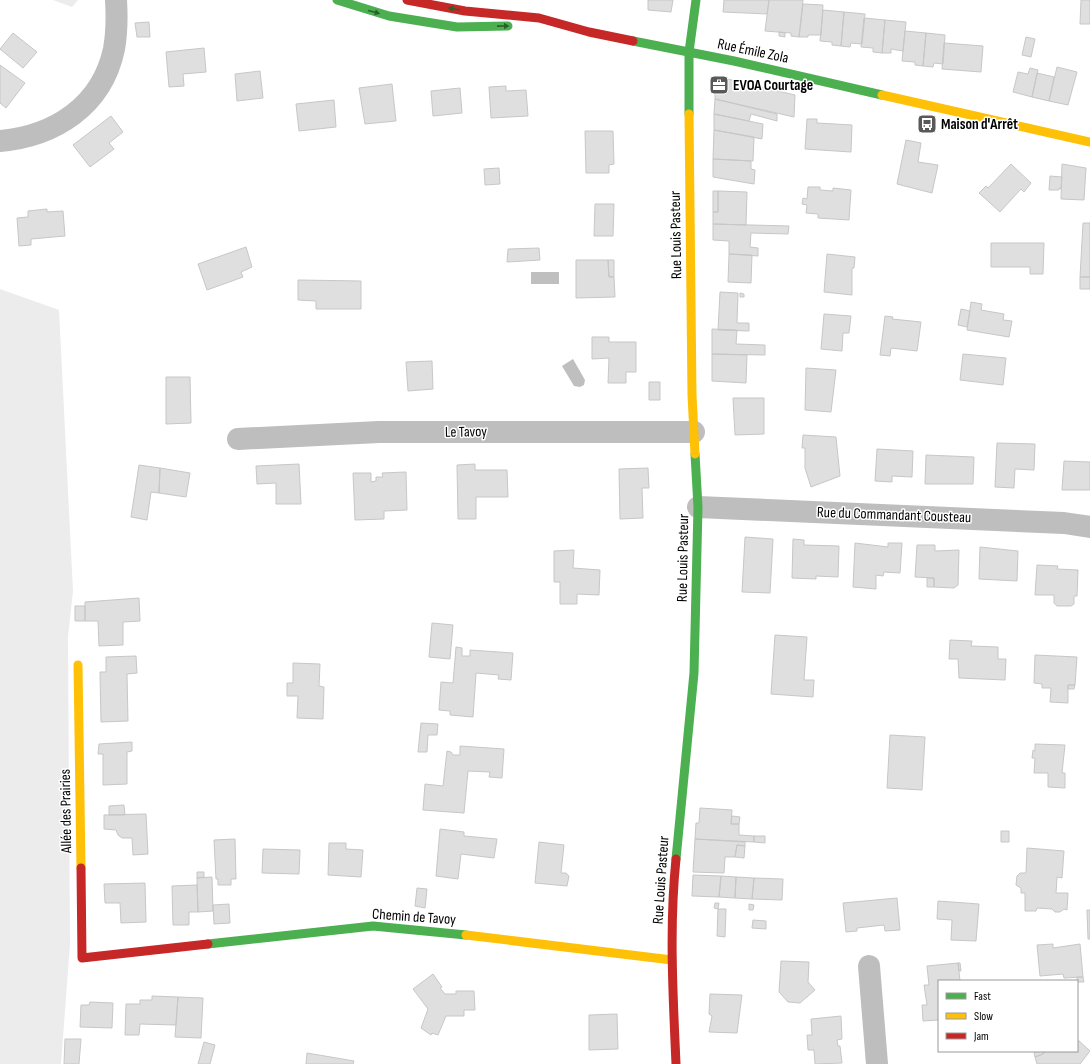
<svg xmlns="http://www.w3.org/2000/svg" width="1090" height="1064" viewBox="0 0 1090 1064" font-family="'Sofia Sans Condensed',sans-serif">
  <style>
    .green { fill: #ececec }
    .water { fill: #bfbfbf }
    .building { fill: #dfdfdf; stroke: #c7c7c7 }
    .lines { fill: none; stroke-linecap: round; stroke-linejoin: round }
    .street { stroke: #bebebe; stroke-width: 22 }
    .fast { stroke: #4caf50; stroke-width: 9 }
    .slow { stroke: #ffc107; stroke-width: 9 }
    .jam { stroke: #c62828; stroke-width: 9 }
    .oneway { fill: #2a602c }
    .labels { text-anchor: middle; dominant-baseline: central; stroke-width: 3; stroke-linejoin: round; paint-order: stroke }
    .street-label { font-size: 15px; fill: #000; stroke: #fff }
    .poi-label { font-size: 15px; font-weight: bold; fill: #000; stroke: #fff; text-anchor: start }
  </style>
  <rect width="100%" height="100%" fill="#fff"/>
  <!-- green -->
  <path class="green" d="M53,0H78L72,7Z
    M0,289L59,310L73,591L68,637L70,944L61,1064H0Z"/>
  <!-- water -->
  <path class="water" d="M531,272H559V284H531Z
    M573,359L585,380L584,385L580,387L574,386L562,366Z"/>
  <!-- building -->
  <path class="building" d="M648,0H673L671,12L648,10Z
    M724,0H769L767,14L723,12Z
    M769,0H803L799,37L791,36V33L765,31Z
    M1081,0H1090V24H1080Z
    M803,4L823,5L821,35H808V37H799Z
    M823,10L844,12L841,46L832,45V42L820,41Z
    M844,12L865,14L862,44L851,43L850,47L841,46Z
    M864,18L885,20L882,53L873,52V48L861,47Z
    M885,20L906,22L903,51L891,49V53H882Z
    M149,22L150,37H137L135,23Z
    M905,31L926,33L923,66L915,65V62L902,61Z
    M779,32L785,33V37L779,36Z
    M13,33L37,52L23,68L0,49Z
    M926,33L945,35L943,64L934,63L933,67L923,66Z
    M1026,37L1035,39L1031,57L1022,55Z
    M944,43L983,46L981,72L942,69Z
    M204,48L206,72L183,74L184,86L169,87L166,52Z
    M0,65L25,83L6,108L0,103Z
    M1057,67L1077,72L1068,105L1049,101Z
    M1030,68L1038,70L1032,97L1013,92L1018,72L1028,74Z
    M260,71L263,98L237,101L235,74Z
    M1037,73L1054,77L1049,101L1032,97Z
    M715,76L795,95L794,117L715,99Z
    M392,84L396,121L365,124L359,88Z
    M506,86V91L526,90L528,116L491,118L489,87Z
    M460,88L462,113L433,116L431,91Z
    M715,99L777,114V121L751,114L749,121L714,114Z
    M334,100L336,127L299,131L296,104Z
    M714,114L763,124L762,139L714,130Z
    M111,116L123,132L109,143L114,149L90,167L73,145Z
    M807,119H817V123L852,125L851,152L805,149Z
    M714,130L754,137L753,161L713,159Z
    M585,131H613L614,164L609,165V173H586Z
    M906,140L921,143L918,162L938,165L932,193L897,184Z
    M713,159L751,161V169L755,170L754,184L713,177Z
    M1011,164L1031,183L1024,192L1021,189L1000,212L979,193L986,186L988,188Z
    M1062,164L1086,168L1084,200L1061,199Z
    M499,168L500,184L485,185L484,169Z
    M1050,176L1062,177L1061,189L1059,188V190H1049Z
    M808,187H820V190L833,191V188L851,190L849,220L818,218V214L806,213L807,205L802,204L803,198L807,199Z
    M713,191H718V212H713Z
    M718,191L747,192L746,225L713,224V212H718Z
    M595,204H614L613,236H594Z
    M47,209V212L63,211L65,236L31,239V245L19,246L17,218L28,217V211Z
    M1083,223H1090V277H1080Z
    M713,224L789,226L788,234L751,233L750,247L758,248V256L729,254V241L713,240Z
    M991,243H1044L1043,274H1030V267H991Z
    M246,247L252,267L241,272L243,277L207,290L198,264Z
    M539,248L540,260L507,262L508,249Z
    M729,254L752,255L751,283L728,282Z
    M827,254L855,257L854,268H852V295L824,292Z
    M576,260H608L609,277H614L615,297L576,298Z
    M608,260H614V277H609Z
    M1080,277H1090V289H1080Z
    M298,280L361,281V309H316V301L298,300Z
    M720,292L738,293L737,323H749V331L718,330Z
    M740,293L744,294V297H740Z
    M971,302L982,304L981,310L1004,314L1003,320L1012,321L1009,337L967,330Z
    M961,309L970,311L967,327L958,325Z
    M824,314L851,316L849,333H843L842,351L821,349Z
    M885,316L893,317L892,319L921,322L917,351L891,348L890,356L880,355Z
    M712,329L737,330L736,344L765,345V355L712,354Z
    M592,337H609V342H636V372H626V383H608L609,358L592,359Z
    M712,354L747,355L746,383L712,381Z
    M963,354L1006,358L1003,385L960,380Z
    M432,361L433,389L408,391L406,362Z
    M806,368L836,370L831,412L805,410Z
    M166,377H190L191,423L166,424Z
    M649,382H660V400H649Z
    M733,398H764V434L735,435Z
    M803,435L836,437L840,476L811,487L805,468V448H802Z
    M997,443L1035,444L1034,470L1015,469L1014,488L995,487Z
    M877,449L913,451L912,477L892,476V482L875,481Z
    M926,455L974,457L973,484H925Z
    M1064,461L1090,462V490H1062Z
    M299,464L301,504H276V483L257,484L256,466Z
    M475,464V470H507L508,497H476V519H458L457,465Z
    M139,465L160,468L159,493L151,492L147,520L131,517Z
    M160,468L190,473L186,497L159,493Z
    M648,468L649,488H642L643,518L620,519L619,469Z
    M406,472L407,510L384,511V519L355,520L353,473H371V482L376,481V477H383L382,473Z
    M745,537L773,539L770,593L742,592Z
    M793,539L804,540V545L839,546L838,577L816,576V579L792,578Z
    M855,543L888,547V543H902L900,573L884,572L883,576L876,575V589L853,587Z
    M917,545H935V551L959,550L958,585L954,588L934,587V578L915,577Z
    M980,547L1018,551L1017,581L979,579Z
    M574,550L573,568L600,570L599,595L577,594V604H560V582H554V551Z
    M1037,565L1058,566L1057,569L1078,570L1077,596H1074V604L1071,606H1057L1054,603V595H1035Z
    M927,578H934V587H927Z
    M139,598L140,621L123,622V645L99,646L98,621H85V602Z
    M75,606H85V621H75Z
    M432,623L453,625L450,659L429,657Z
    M775,635L807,637L804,680H814L813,697L771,694Z
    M950,640L972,641L971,646L998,647V659H1006L1005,680L959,678L958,659H949Z
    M456,647L462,648V656H470V650L513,653L511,680L498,679L499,675L476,673L473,717L450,715V711L439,710L441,682L453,683Z
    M1035,655L1077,657L1075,685H1068V703L1050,702L1051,688H1042V684L1034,683Z
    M136,656L137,673L127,674L128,721L101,722L100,672H106V657Z
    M293,663L320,664L319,686L324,687L323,719L297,718L298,696H287V683H293Z
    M1068,685H1075L1074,689H1068Z
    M421,723L438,724L437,735H428L427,752H418Z
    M890,735L925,737L922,790L887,788Z
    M132,742V751L127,752V784L103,785V754H98L99,744Z
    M1035,744L1065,745L1062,773H1065V788L1048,787V773H1034L1035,758H1032L1033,750L1035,751Z
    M460,746L504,749L502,778L489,777L490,772L468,771L464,813L423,810L425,784L443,786L447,751L451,752L453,755H460Z
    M124,805L125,815H109V806Z
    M700,808L732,810L731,824H739V835L754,836V842L695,839L696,823H699Z
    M146,814L148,854L133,855L132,838H122L118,835L116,830L104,829V815Z
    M732,816L740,817L739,824H731Z
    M440,829L464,832V836L497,839L494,858L461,854L458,879L436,876Z
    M1001,831H1009V842H1001Z
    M754,836H765V843L754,842Z
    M235,839L236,879H231V885H218V879H216L214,840Z
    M695,839L745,842V846L737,845L735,857H725L724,873L693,872Z
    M539,842L564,845L561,873H566L569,876L567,886L535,883Z
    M329,843H346V849L363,850L361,877L328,875Z
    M737,845L745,846L744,858L735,857Z
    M1027,848L1064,851L1062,878L1057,877L1056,893H1068L1067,910L1064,909L1060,912H1055L1052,909L1037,908L1036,911H1025V893H1021V888L1016,885L1017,876L1020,873H1026Z
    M263,849L300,850L299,874L262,873Z
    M197,872H204V877L197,878Z
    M693,875L721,876L719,897L692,896Z
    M721,876L736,877L735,898L719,897Z
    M212,877L213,911L198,912L197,878Z
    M736,877L754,878L752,899L735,898Z
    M754,878L783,879L782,900L752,899Z
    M145,883L146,922L121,923L120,903H105L104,884Z
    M197,885L198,912H189V925H173L172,886Z
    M417,888L427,889L425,908L415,906Z
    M897,898L900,930L885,931L884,925L857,928V931L846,932L843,903Z
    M938,901L979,904L976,941L951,940L952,920L937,919Z
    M715,903H719L718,909L714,908Z
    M229,904L230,923L214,924L213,905Z
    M749,904L754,905L753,910H749Z
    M718,909H726L725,937L717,936Z
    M1087,910H1090V939H1088Z
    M753,920L766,921V929L752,928Z
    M1053,944V948L1080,944L1083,977L1064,978L1063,974L1040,976L1037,945Z
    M781,961L809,962L808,982L815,990L800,1003L788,1002L779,992Z
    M958,963H960L961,971H959Z
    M958,963L960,981H939V1020L923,1021L922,1005H927L924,985H929L927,966Z
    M433,974L442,987L440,988L445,994H456V991H474L475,1010H464V1016H446L438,1035L432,1033L431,1035L421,1028L428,1009L413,989Z
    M1077,977H1083L1084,982H1077Z
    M710,994L742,995L737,1033L709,1032L712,1016L709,1014Z
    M152,996L178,997L176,1025L140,1024L139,1035H125L126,1004H140V1000H152Z
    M178,997L203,998L201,1038L175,1037Z
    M90,1002L113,1003L112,1028L80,1027L81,1005H89Z
    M617,1014L618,1049L589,1050V1015Z
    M841,1016L842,1039L837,1040L838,1046H840L842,1063L815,1064L814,1050H808L807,1035H812L811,1019Z
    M65,1039H81L79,1064H64Z
    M1077,1039L1090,1051L1080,1064H1037L1035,1057L1043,1054L1045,1051H1077Z
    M204,1042L215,1045L210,1064H198Z
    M1038,1051H1045L1043,1054L1035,1057L1034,1053Z
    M307,1053L354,1061L353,1064H306Z"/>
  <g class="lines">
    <!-- street -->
    <path class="street" d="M0,141C55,136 102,106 114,49C117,32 117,16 116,0
      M238,439L379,432H694
      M698,507L1064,523L1090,527
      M869,966L877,1064"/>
    <!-- fast -->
    <path class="fast" d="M337,0L389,16L457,27L508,26
      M633,41L734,61L882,95
      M689,114V52L696,0
      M676,859L694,673L698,507L695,454
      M208,944L373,926L466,935"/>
    <!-- slow -->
    <path class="slow" d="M882,95L1090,142
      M689,114L692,395L695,454
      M78,665L81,868
      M466,935L672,960"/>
    <!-- jam -->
    <path class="jam" d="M407,0L465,11L539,18L589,32L633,41
      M676,859C669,927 673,995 676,1064
      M81,868L82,958L208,944"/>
  </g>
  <!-- one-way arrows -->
  <defs><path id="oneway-solid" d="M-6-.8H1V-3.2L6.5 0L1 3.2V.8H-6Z"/></defs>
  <g class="oneway">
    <use href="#oneway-solid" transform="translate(454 9) rotate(-170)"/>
    <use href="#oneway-solid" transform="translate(374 12) rotate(15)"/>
    <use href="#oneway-solid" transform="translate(503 26) rotate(-1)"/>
  </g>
  <!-- icons -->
  <defs>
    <g id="office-square" transform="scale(1)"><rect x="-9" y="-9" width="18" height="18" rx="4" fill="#595959" stroke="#fff"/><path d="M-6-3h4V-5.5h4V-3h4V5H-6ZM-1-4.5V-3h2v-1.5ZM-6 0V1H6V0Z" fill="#fff"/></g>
    <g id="bus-square" transform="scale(1)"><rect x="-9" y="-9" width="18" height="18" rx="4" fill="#595959" stroke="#fff"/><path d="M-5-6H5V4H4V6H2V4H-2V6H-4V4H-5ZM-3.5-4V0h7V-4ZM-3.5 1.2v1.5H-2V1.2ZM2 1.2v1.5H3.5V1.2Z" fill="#fff"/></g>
  </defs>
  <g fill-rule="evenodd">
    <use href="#office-square" x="719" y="85"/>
    <use href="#bus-square" x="927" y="124"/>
  </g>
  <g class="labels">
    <!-- street labels -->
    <g class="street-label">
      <text transform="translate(753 51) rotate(12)">Rue Émile Zola</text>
      <text transform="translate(676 235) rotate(-91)">Rue Louis Pasteur</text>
      <text transform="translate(466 432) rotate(-1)">Le Tavoy</text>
      <text transform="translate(894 515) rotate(2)">Rue du Commandant Cousteau</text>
      <text transform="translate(683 558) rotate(-89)">Rue Louis Pasteur</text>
      <text transform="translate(66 811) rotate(-91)">Allée des Prairies</text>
      <text transform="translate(661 880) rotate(-86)">Rue Louis Pasteur</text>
      <text transform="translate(414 917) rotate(4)">Chemin de Tavoy</text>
    </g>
    <!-- poi labels -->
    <g class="poi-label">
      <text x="733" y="85">EVOA Courtage</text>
      <text x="941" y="124">Maison d'Arrêt</text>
    </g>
  </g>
  <!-- legend -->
  <rect x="938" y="980" width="140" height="72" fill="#ffffff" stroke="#999999"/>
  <rect x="946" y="993" width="20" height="6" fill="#4caf50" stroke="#999999"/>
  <text x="974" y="1000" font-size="12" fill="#000000">Fast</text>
  <rect x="946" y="1013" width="20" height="6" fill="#ffc107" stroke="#999999"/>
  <text x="974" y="1020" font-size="12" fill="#000000">Slow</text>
  <rect x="946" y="1033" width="20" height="6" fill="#c62828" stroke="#999999"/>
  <text x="974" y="1040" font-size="12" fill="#000000">Jam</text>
</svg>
